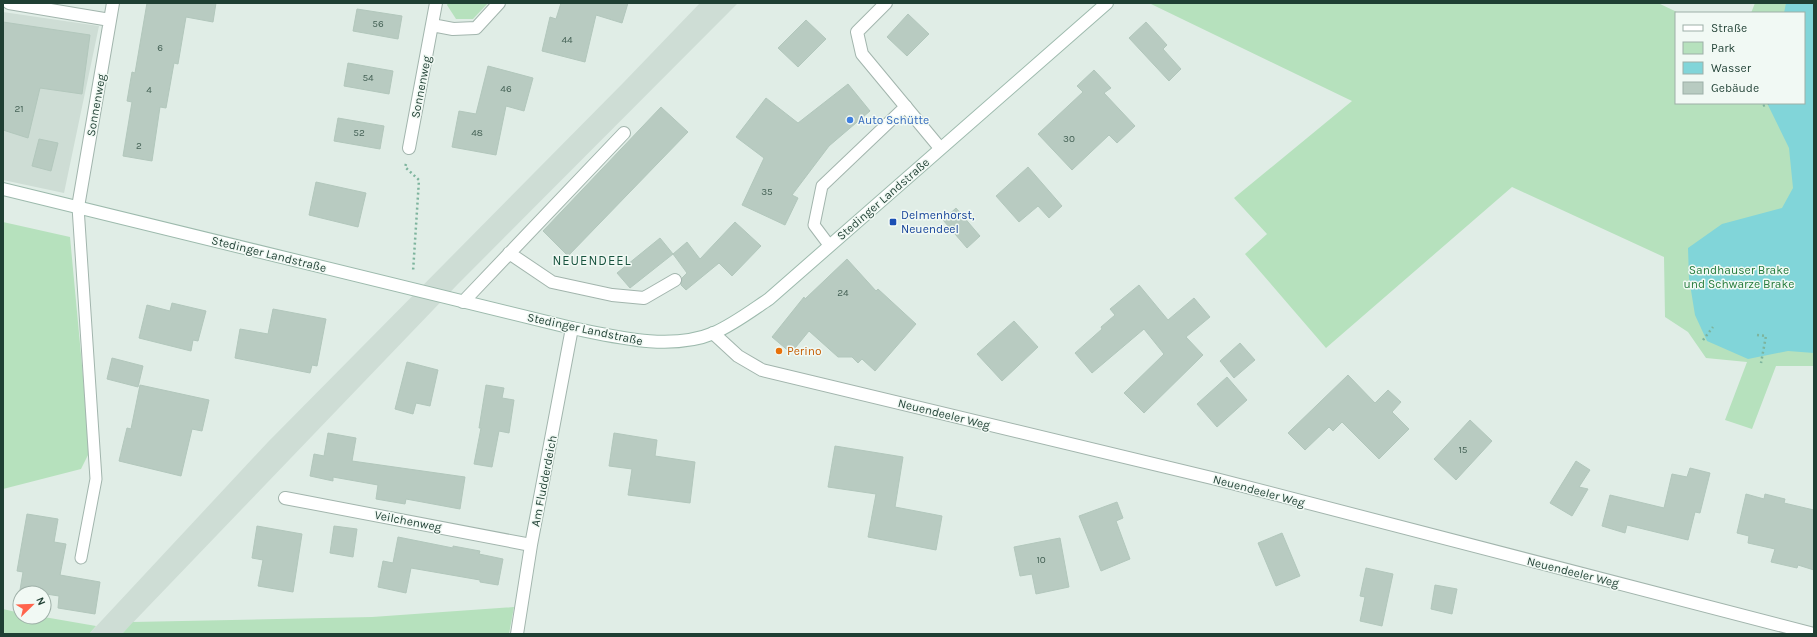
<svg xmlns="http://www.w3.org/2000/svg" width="1817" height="637" viewBox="0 0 1817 637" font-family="Karla,sans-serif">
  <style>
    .built { fill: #ceddd5 }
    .green { fill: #b6e1bd }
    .water { fill: #81d5d9 }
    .building { fill: #b8cbc1; stroke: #b2c7bc }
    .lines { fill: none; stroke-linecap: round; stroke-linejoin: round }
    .service-casing { stroke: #a2b5ad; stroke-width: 13 }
    .minor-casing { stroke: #a2b5ad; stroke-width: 14 }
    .secondary-casing { stroke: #9dbaad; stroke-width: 14 }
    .path { stroke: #7db49d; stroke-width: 2.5; stroke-dasharray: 2 3; stroke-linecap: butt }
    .service { stroke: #fff; stroke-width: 11 }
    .minor { stroke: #fff; stroke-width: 12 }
    .secondary { stroke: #fff; stroke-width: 12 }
    .shop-dot { fill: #3f7fe0; stroke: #f1f9f4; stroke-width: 1.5 }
    .transit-dot { fill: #1a4fb4; stroke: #f1f9f4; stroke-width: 1.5 }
    .food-dot { fill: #e8710a; stroke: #f1f9f4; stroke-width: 1.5 }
    .labels { text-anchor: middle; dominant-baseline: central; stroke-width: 3; stroke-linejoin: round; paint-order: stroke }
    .number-label { font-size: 10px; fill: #456256 }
    .street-label { font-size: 12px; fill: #1f3f33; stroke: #f1f9f4 }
    .shop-label { font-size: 12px; fill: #366cbe; stroke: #f1f9f4; text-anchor: start }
    .transit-label { font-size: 12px; fill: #164399; stroke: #f1f9f4; text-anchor: start }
    .park-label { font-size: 12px; fill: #247b3c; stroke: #f1f9f4 }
    .food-label { font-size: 12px; fill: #c56008; stroke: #f1f9f4; text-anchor: start }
    .neighbourhood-label { font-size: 13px; letter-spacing: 1px; fill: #18543f; stroke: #f1f9f4 }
  </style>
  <rect width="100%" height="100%" fill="#e0ede6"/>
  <!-- built -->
  <path class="built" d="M700,3H738L457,285L122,634H89L268,442L624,82Z
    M3,12L99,26L64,193L3,180Z"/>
  <!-- green -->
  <path class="green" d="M448,3H488L473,19H456L447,5Z
    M1153,3H1658L1679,13H1676V103H1804V13H1751L1755,3H1814V366H1776L1752,429L1725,420L1747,362L1706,358L1688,332L1665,317L1664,257L1512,187L1326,348L1245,254L1267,234L1234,198L1352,101L1151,4Z
    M3,222L70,237L90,451L81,469L3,489Z
    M514,607L509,634H122L133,622L372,617Z
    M3,609L20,613V617H44L96,626L89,634H3Z"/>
  <!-- water -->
  <path class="water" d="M1786,3H1814V353L1788,351L1748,359L1707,341L1695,315L1689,278L1688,248L1722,224L1782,208L1793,188L1789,148L1767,103H1804V13H1784Z"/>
  <!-- building -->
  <path class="building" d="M147,3H216L213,22L186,17L178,64L174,63L166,108L160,107L152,161L123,156L132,102L127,101L132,72L135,73Z
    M561,3H628L622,23L596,15L585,62L542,51L550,17L556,19Z
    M357,9L402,16L398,39L353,31Z
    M908,14L929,34L907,56L887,37Z
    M806,20L826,39L798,67L778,48Z
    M3,22L90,35L82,94L40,88L28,138L3,130Z
    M1146,22L1167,45L1163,49L1181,69L1169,81L1129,38Z
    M348,63L393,71L389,94L344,86Z
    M488,66L533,78L524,111L506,106L496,155L452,147L459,111L476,114Z
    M1094,70L1111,88L1104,93L1135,126L1117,143L1109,135L1072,170L1038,134L1083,92L1077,86Z
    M848,84L870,111L829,146L792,195L798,198L785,225L742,205L764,158L736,137L766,98L798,123Z
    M661,107L688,132L568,256L543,231Z
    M338,118L384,126L380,149L334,141Z
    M39,139L58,143L51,171L32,166Z
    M1028,167L1062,206L1049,218L1038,206L1019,222L996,196Z
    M316,182L366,193L358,227L309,215Z
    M956,208L980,236L967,248L943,220Z
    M735,222L761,246L732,276L719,263L686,290L681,285L682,278L687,273L673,254L687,242L700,259Z
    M660,238L673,254L630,288L617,273Z
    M847,259L876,291L878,289L916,324L875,371L862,359L858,363L852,357H838L809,331L791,353L772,337L804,297L805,299Z
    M1139,285L1168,320L1194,298L1210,317L1186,337L1203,355L1144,413L1124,393L1164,354L1144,329L1092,373L1075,353L1102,329L1101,327L1115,315L1110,309Z
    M172,303L206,311L198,341L193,340L191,351L139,338L147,305L170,311Z
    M273,309L326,319L317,366L312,365L310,373L235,358L240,329L268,334Z
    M1014,321L1038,347L1002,381L977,354Z
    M1240,343L1255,360L1234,378L1220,361Z
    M112,358L143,366L138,387L107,379Z
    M407,362L438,370L430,406L416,403L413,414L395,409Z
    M1348,375L1375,403L1388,390L1401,402L1392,412L1409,429L1379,459L1342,422L1333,431L1329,427L1305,450L1288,433Z
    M1227,377L1247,400L1217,427L1197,404Z
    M140,385L209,400L202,431L192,429L181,476L119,461L127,428L131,429Z
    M486,385L504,388L502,398L514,400L509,433L499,431L492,467L474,464L481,428H479Z
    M1470,420L1492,441L1456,480L1434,459Z
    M328,433L356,438L352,461L465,477L460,509L406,499L405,504L376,499L378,485L333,477V481L310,476L314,454L324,456Z
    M614,433L657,440L655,456L695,462L690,503L628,495L632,469L609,466Z
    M835,446L903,457L895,507L942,516L936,550L868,537L876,494L828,487Z
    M1576,461L1590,470L1579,487L1588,489L1572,516L1550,503Z
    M1690,468L1710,473L1700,513L1695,512L1688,540L1627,525L1625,533L1602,526L1610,495L1664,508L1672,474L1687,477Z
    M1746,494L1764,499L1765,494L1785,499L1784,503L1814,510V570L1798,565L1797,568L1771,562L1775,549L1748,543L1749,536L1737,533Z
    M1117,502L1123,518L1116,521L1130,559L1101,571L1079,516Z
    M27,514L58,519L54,542L66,544L60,575L100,582L95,614L58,608L59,596L20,590L23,572L17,571Z
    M257,526L302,534L293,592L258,586L263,560L252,558Z
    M334,526L357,529L353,557L330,553Z
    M1282,533L1300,576L1276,586L1258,543Z
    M398,537L453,548V546L480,551L479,554L503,559L498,585L480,582V580L411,568L406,593L378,587L383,561L393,563Z
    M1060,538L1069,587L1036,594L1032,574L1020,576L1014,547Z
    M1366,568L1393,574L1382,626L1360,621L1365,597L1360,596Z
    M1435,585L1457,589L1452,614L1431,609Z"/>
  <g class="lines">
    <!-- service casing -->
    <g class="service-casing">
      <path id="service" d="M78,207L96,479L81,558
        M829,245L814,225L822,186L906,106"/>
    </g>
    <!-- minor casing -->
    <g class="minor-casing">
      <path id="minor" d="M9,3L110,20
        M886,3L857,32L862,54L940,148
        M432,25L453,29L476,28L499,3
        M409,148L436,3
        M78,207L113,3
        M509,253L552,282L612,295L644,298L675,280
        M463,302L624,133
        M713,333L738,356L762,370L1216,479L1814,634
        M285,498L531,545
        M517,634L531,545L572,328"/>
    </g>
    <!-- secondary casing -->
    <g class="secondary-casing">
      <path id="secondary" d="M3,189L572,328C616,337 671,351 714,333C734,324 751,311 769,299L1107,3"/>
    </g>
    <!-- path -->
    <path class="path" d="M1763,106L1769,103
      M406,164L405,167L419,180L413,272
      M1757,335L1766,336L1761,363
      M1703,340L1713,327"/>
    <!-- service -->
    <use href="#service" class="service"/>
    <!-- minor -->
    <use href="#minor" class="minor"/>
    <!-- secondary -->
    <use href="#secondary" class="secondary"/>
  </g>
  <!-- markers -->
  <circle class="shop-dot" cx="850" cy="120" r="4"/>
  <rect class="transit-dot" x="889" y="218" width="8" height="8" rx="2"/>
  <circle class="food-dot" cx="779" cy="351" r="4"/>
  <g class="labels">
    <!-- number labels -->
    <g class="number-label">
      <text x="378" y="24">56</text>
      <text x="567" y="40">44</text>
      <text x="160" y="48">6</text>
      <text x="368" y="78">54</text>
      <text x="506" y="89">46</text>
      <text x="149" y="90">4</text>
      <text x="19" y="109">21</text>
      <text x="359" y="133">52</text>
      <text x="477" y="133">48</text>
      <text x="1069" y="139">30</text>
      <text x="139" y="146">2</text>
      <text x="767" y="192">35</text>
      <text x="843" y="293">24</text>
      <text x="1463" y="450">15</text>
      <text x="1041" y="560">10</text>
    </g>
    <!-- street labels -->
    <g class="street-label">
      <text transform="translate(421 87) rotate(-79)">Sonnenweg</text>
      <text transform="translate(96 105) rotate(-80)">Sonnenweg</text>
      <text transform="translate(883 199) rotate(-41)">Stedinger Landstraße</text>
      <text transform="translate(269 254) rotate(14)">Stedinger Landstraße</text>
      <text transform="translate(585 329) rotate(12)">Stedinger Landstraße</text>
      <text transform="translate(944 414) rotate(14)">Neuendeeler Weg</text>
      <text transform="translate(544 481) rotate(-79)">Am Fludderdeich</text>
      <text transform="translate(1259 491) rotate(15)">Neuendeeler Weg</text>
      <text transform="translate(408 521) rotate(11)">Veilchenweg</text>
      <text transform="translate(1573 572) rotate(14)">Neuendeeler Weg</text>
    </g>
    <!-- shop labels -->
    <g class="shop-label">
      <text x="858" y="120">Auto Schütte</text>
    </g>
    <!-- transit labels -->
    <g class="transit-label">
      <text x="901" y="215">Delmenhorst,<tspan x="901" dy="14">Neuendeel</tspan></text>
    </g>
    <!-- park labels -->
    <g class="park-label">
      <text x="1739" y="270">Sandhauser Brake<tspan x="1739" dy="14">und Schwarze Brake</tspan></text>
    </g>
    <!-- food labels -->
    <g class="food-label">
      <text x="787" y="351">Perino</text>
    </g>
    <!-- neighbourhood labels -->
    <g class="neighbourhood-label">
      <text x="592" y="260">NEUENDEEL</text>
    </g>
  </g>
  <!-- border -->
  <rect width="1817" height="637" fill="none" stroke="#1f3f33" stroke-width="8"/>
  <!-- legend -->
  <rect x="1675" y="12" width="130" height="92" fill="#f1f9f4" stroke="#9dafa7"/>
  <rect x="1683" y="25" width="20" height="6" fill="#ffffff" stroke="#9dafa7"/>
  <text x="1711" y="32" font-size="12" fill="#1f3f33">Straße</text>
  <rect x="1683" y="42" width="20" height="12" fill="#b6e1bd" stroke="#9dafa7"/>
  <text x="1711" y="52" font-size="12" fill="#1f3f33">Park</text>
  <rect x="1683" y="62" width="20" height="12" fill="#81d5d9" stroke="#9dafa7"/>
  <text x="1711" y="72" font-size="12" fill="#1f3f33">Wasser</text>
  <rect x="1683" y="82" width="20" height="12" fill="#b8cbc1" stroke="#9dafa7"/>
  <text x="1711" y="92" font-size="12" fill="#1f3f33">Gebäude</text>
  <!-- north arrow -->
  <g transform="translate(32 605) rotate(67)"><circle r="19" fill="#f1f9f4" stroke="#9dafa7"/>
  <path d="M0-3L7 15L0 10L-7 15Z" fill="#ff644c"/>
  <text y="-6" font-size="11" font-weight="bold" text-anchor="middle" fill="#1f3f33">N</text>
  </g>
</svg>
